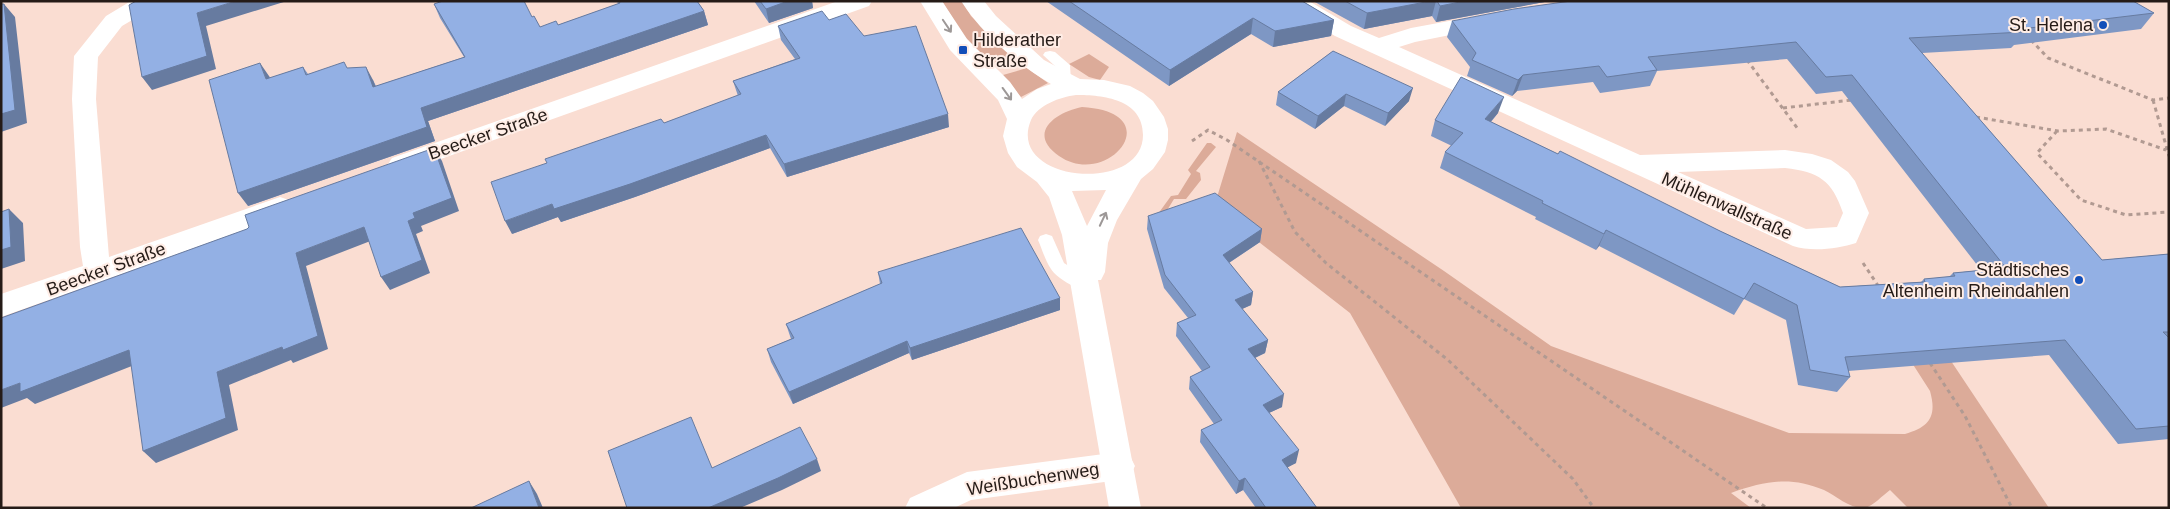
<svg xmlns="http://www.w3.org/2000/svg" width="2170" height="509" viewBox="0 0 2170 509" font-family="Arial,sans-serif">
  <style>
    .green { fill: #dcab99 }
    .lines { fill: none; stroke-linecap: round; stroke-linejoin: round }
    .path { stroke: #b19a92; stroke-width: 3; stroke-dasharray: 4 4; stroke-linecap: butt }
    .service { fill: #fff; fill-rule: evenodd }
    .minor { fill: #fff; fill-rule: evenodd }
    .tertiary { fill: #fff; fill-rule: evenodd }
    .wall { fill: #7e97c4 }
    .shaded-wall { fill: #677ba0 }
    .building { fill: #93b0e4; stroke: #677ba0 }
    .oneway { stroke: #9d9897 }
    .poi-dot { fill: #124eb9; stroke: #ffede6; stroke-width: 2 }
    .labels { text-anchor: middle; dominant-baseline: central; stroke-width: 4; stroke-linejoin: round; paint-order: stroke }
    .poi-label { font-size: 18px; fill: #251b17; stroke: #ffede6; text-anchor: end }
    .street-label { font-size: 18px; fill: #251b17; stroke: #ffede6 }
  </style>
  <rect width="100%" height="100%" fill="#faddd2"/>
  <!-- green -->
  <path class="green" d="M942,1H962L971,16L1015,57L991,64L963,35Z
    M1089,54L1109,67L1100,80L1089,77L1069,64Z
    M1027,68L1048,83L1021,97L1003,75Z
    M1082,107C1171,112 1108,190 1059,156C1026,133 1056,112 1082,107Z
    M1237,132L1444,271L1551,346L1789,433L1905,434C1930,427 1937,416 1930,391L1864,288L1905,292L2049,508H1908L1890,490C1883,495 1873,506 1865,508C1849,509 1837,496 1824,490C1790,476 1765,481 1731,493L1751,508H1461L1350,313L1214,207Z
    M1207,143H1211L1216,147L1196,171L1200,173L1201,180L1186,199H1174L1158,225L1147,229L1171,196L1178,195L1191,174L1188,170Z"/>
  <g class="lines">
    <!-- path -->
    <path class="path" d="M2031,40L2048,58L2153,100L2169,98
      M1747,60L1798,129
      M2153,100L2169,156
      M1783,108L1852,100
      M1976,117L2058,131L2106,129L2166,150
      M2057,131L2037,153L2081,200L2126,215L2169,212
      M1192,141L1208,130L1227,140L1767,508
      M1259,161L1295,232L1326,263L1448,360L1573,479L1594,508
      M1863,263L1879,287
      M1930,363L1965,416L2012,508"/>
    <!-- service -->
    <path class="service" d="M1050,51L1055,52L1070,65L1071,81L1069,84H1059L1056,67L1043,55L1045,52Z
      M1046,234L1052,236L1064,263L1091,280L1093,285L1091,290C1081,293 1056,278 1051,269C1045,260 1042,249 1038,240L1040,236Z"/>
    <!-- minor -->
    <path class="minor" d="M131,1H159L156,6L122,26L98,57L96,99L109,257L280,197L289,200L293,207L289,214L1,317V294L83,266L80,247L72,99L74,56L106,16Z
      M838,1H872L869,6L410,170L401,173L392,170L388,164L392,158Z
      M1281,1H1309L1351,26L1379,38L1411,28L1487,14L1495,16L1498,21L1495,26L1415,42L1399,47L1640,155L1785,150L1812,154L1831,160L1848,172L1855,181L1869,213L1856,243C1838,249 1811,252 1793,246L1335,36L1284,6ZM1785,168C1819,172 1832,180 1843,213L1837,227L1806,229L1678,172Z
      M1119,452L1130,456L1135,466L1130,476L1119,480L971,500L954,508H905L910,498L967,472Z"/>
    <!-- tertiary -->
    <path class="tertiary" d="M920,1H942L967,39L1010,82L1022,99L1037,89L1051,84C1017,64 983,35 961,1H984L996,16L1044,60L1080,79L1104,80L1130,86L1143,93L1153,101L1164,117L1168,129V140L1165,152L1153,169L1141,179L1117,220L1108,243L1105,272L1101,280H1098L1141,508H1109L1062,235L1049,197L1037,182L1017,167L1008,153L1003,136L1007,119L998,100L950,50ZM1076,95C1103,95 1143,99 1143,135C1143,195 1005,182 1031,120C1038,105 1060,97 1076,95ZM1106,190L1087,226L1072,191Z"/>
  </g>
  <!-- wall -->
  <path class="wall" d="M617,1H697L704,11L708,25L428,121L435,141L248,206L269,76L270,78L303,67L308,74L348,68L373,80L376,86L464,57L440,18L434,4L532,17L540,27L558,25L618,4Z
    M754,1H812L813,8L769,23Z
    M1046,1H1302L1334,20L1331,36L1273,47L1251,34L1169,86Z
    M1313,1H1550L1436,22L1432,16L1364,29Z
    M2154,13L2141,29L2014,45L2011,48L1922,53L2102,260L2169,254V439L2118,444L2049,355L1848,371L1850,377L1837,392L1798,385L1786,320L1744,299L1734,315L1599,246L1596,250L1535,219L1536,217L1440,168L1445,152L1452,146L1431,136L1435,120L1498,113L1491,122L1720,231L1840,287L1921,282L1924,279L1949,277L1953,273L1981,270L1842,91L1816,94L1787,59L1657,71L1650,86L1600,93L1593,82L1517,91L1512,96L1467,76L1470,67L1447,37L1452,21Z
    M829,20L864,36L949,127L787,177L770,148L635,197L561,222L558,217L512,234L664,123L738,96L733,81L795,59L781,40L778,26Z
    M1333,51L1409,101L1385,126L1344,106L1315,129L1276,105L1278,92Z
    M1148,216L1262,229L1260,242L1229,263L1253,292L1251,305L1242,309L1268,340L1265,353L1255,358L1282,407L1269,413L1296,463L1287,467L1317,508H1256L1243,490L1236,494L1200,442L1201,430L1214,424L1189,389L1190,377L1202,371L1176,336L1177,323L1188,318L1164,288L1147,229Z
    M878,272L1060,298V310L912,360L909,353L793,404L771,362L767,349L791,339L786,324L880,284Z"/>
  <!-- shaded-wall -->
  <path class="shaded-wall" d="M236,1H287L206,26L216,69L152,90L142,77L197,13Z
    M788,1H812L813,8L769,23L766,9Z
    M1431,1H1436L1432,16L1364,29L1367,13Z
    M1465,1H1550L1436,22L1440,6Z
    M4,4L15,17L27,123L1,132Z
    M704,11L708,25L428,121L435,141L248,206L238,193L421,108Z
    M1253,18L1251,34L1169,86L1170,70Z
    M1334,20L1331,36L1273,47L1275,31Z
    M260,63L269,76L275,92L266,79Z
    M366,67L373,80L381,101L373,87Z
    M1523,75L1517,91L1512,96L1518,80Z
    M1413,88L1409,101L1385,126L1388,113Z
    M1346,94L1344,106L1315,129L1318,116Z
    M1504,97L1498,113L1479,135L1485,119Z
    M948,114L949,127L787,177L784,164Z
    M766,135L770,148L635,197L561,222L558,217L512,234L505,221L552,204Z
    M434,148L442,161L459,211L421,226L423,231L416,234L430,273L390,290L381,277L408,221L413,213Z
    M9,209L23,223L25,261L1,269V250Z
    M364,227L373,240L306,266L328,349L293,363L291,360L229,385L238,430L156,463L143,451L217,372L282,347L296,253Z
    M1262,229L1260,242L1221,268L1223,255Z
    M1606,230L1599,246L1596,250Z
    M1253,292L1251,305L1233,313L1235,300Z
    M1060,298V310L912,360L910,348Z
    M1268,340L1265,353L1246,362L1248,349Z
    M907,341L909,353L793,404L789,392Z
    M129,350L142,362L35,404L27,398L1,408V390L20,383Z
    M1284,394L1282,407L1260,417L1263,405Z
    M1299,450L1296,463L1279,472L1282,460Z
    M817,459L821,471L782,490L740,508H708Z
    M1245,478L1243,490L1236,494L1239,481Z
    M529,481L537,494L543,508H539Z"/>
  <!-- building -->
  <path class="building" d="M136,1H236L197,13L207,56L142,77L129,5Z
    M443,1H524L532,17L534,16L540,27L556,21L558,25L620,3L619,1H697L704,11L421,108L427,127L238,193L209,80L260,63L266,79L303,67L306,75L344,62L347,68L366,67L373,87L465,57L434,4Z
    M760,1H788L766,9Z
    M1069,1H1302L1334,20L1275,31L1253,18L1170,70Z
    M1345,1H1431L1367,13Z
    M1437,1H1465L1440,6Z
    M1571,1H2133L2154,13L2021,29L2023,32L1909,38L2102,260L2169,254V332H2163L2169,338V426L2136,429L2065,340L1845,357L1850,377L1810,370L1797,305L1754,283L1744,299L1606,230L1604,234L1542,203L1543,201L1445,152L1463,133L1435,120L1461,77L1504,97L1485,119L1558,154L1560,151L1720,231L1840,287L1925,282L1924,279L1955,276L1953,273L2006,268L1852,75L1826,77L1796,42L1648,57L1657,70L1607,77L1599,66L1523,75L1518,80L1472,60L1476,53L1452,21L1514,9Z
    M1,4H4L15,110L1,114Z
    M822,11L829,20L846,14L864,36L916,26L948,114L784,164L766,135L630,184L554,209L552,204L505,221L491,182L547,163L545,159L661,119L664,123L741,94L733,81L800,58L778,26Z
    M1333,51L1413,88L1388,113L1346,94L1318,116L1278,92Z
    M434,148L452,198L413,213L415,218L408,221L422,260L381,277L364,227L296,253L318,336L283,350L282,347L217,372L226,418L143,451L129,350L20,392V383L1,390V318L247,229L249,227L245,215Z
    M1215,193L1262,229L1223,255L1253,292L1235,300L1268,340L1248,349L1284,394L1263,405L1299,450L1282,460L1317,508H1266L1245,478L1239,481L1201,430L1222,420L1190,377L1210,367L1177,323L1196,315L1165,275L1148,216Z
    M9,209L11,247L1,250V212Z
    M1021,228L1060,298L910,348L907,341L789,392L767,349L794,338L786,324L882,283L878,272Z
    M691,417L712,468L800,427L817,459L778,478L708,508H627L608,451Z
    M529,481L539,508H471Z"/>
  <!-- one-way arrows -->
  <defs><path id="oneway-shaft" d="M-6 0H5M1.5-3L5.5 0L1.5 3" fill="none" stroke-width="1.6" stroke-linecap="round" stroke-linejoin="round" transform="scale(1.25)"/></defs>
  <g class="oneway">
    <use href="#oneway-shaft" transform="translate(947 26) rotate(56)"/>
    <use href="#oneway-shaft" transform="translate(1007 94) rotate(54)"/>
    <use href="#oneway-shaft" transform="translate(1103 219) rotate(-65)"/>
  </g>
  <!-- markers -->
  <g class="poi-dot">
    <circle cx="2103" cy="25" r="5"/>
    <rect x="958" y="45" width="10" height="10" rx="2.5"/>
    <circle cx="2079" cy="280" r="5"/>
  </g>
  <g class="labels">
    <!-- poi labels -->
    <g class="poi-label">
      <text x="2093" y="25">St. Helena</text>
      <text x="973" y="40" text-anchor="start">Hilderather<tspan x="973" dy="21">Straße</tspan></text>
      <text x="2069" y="270">Städtisches<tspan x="2069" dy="21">Altenheim Rheindahlen</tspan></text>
    </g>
    <!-- street labels -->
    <g class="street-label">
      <text transform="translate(488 134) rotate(-19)">Beecker Straße</text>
      <text transform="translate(1727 206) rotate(24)">Mühlenwallstraße</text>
      <text transform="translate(106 269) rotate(-20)">Beecker Straße</text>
      <text transform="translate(1033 479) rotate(-9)">Weißbuchenweg</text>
    </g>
  </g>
  <!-- border -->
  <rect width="2170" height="509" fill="none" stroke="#251b17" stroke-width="5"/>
</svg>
